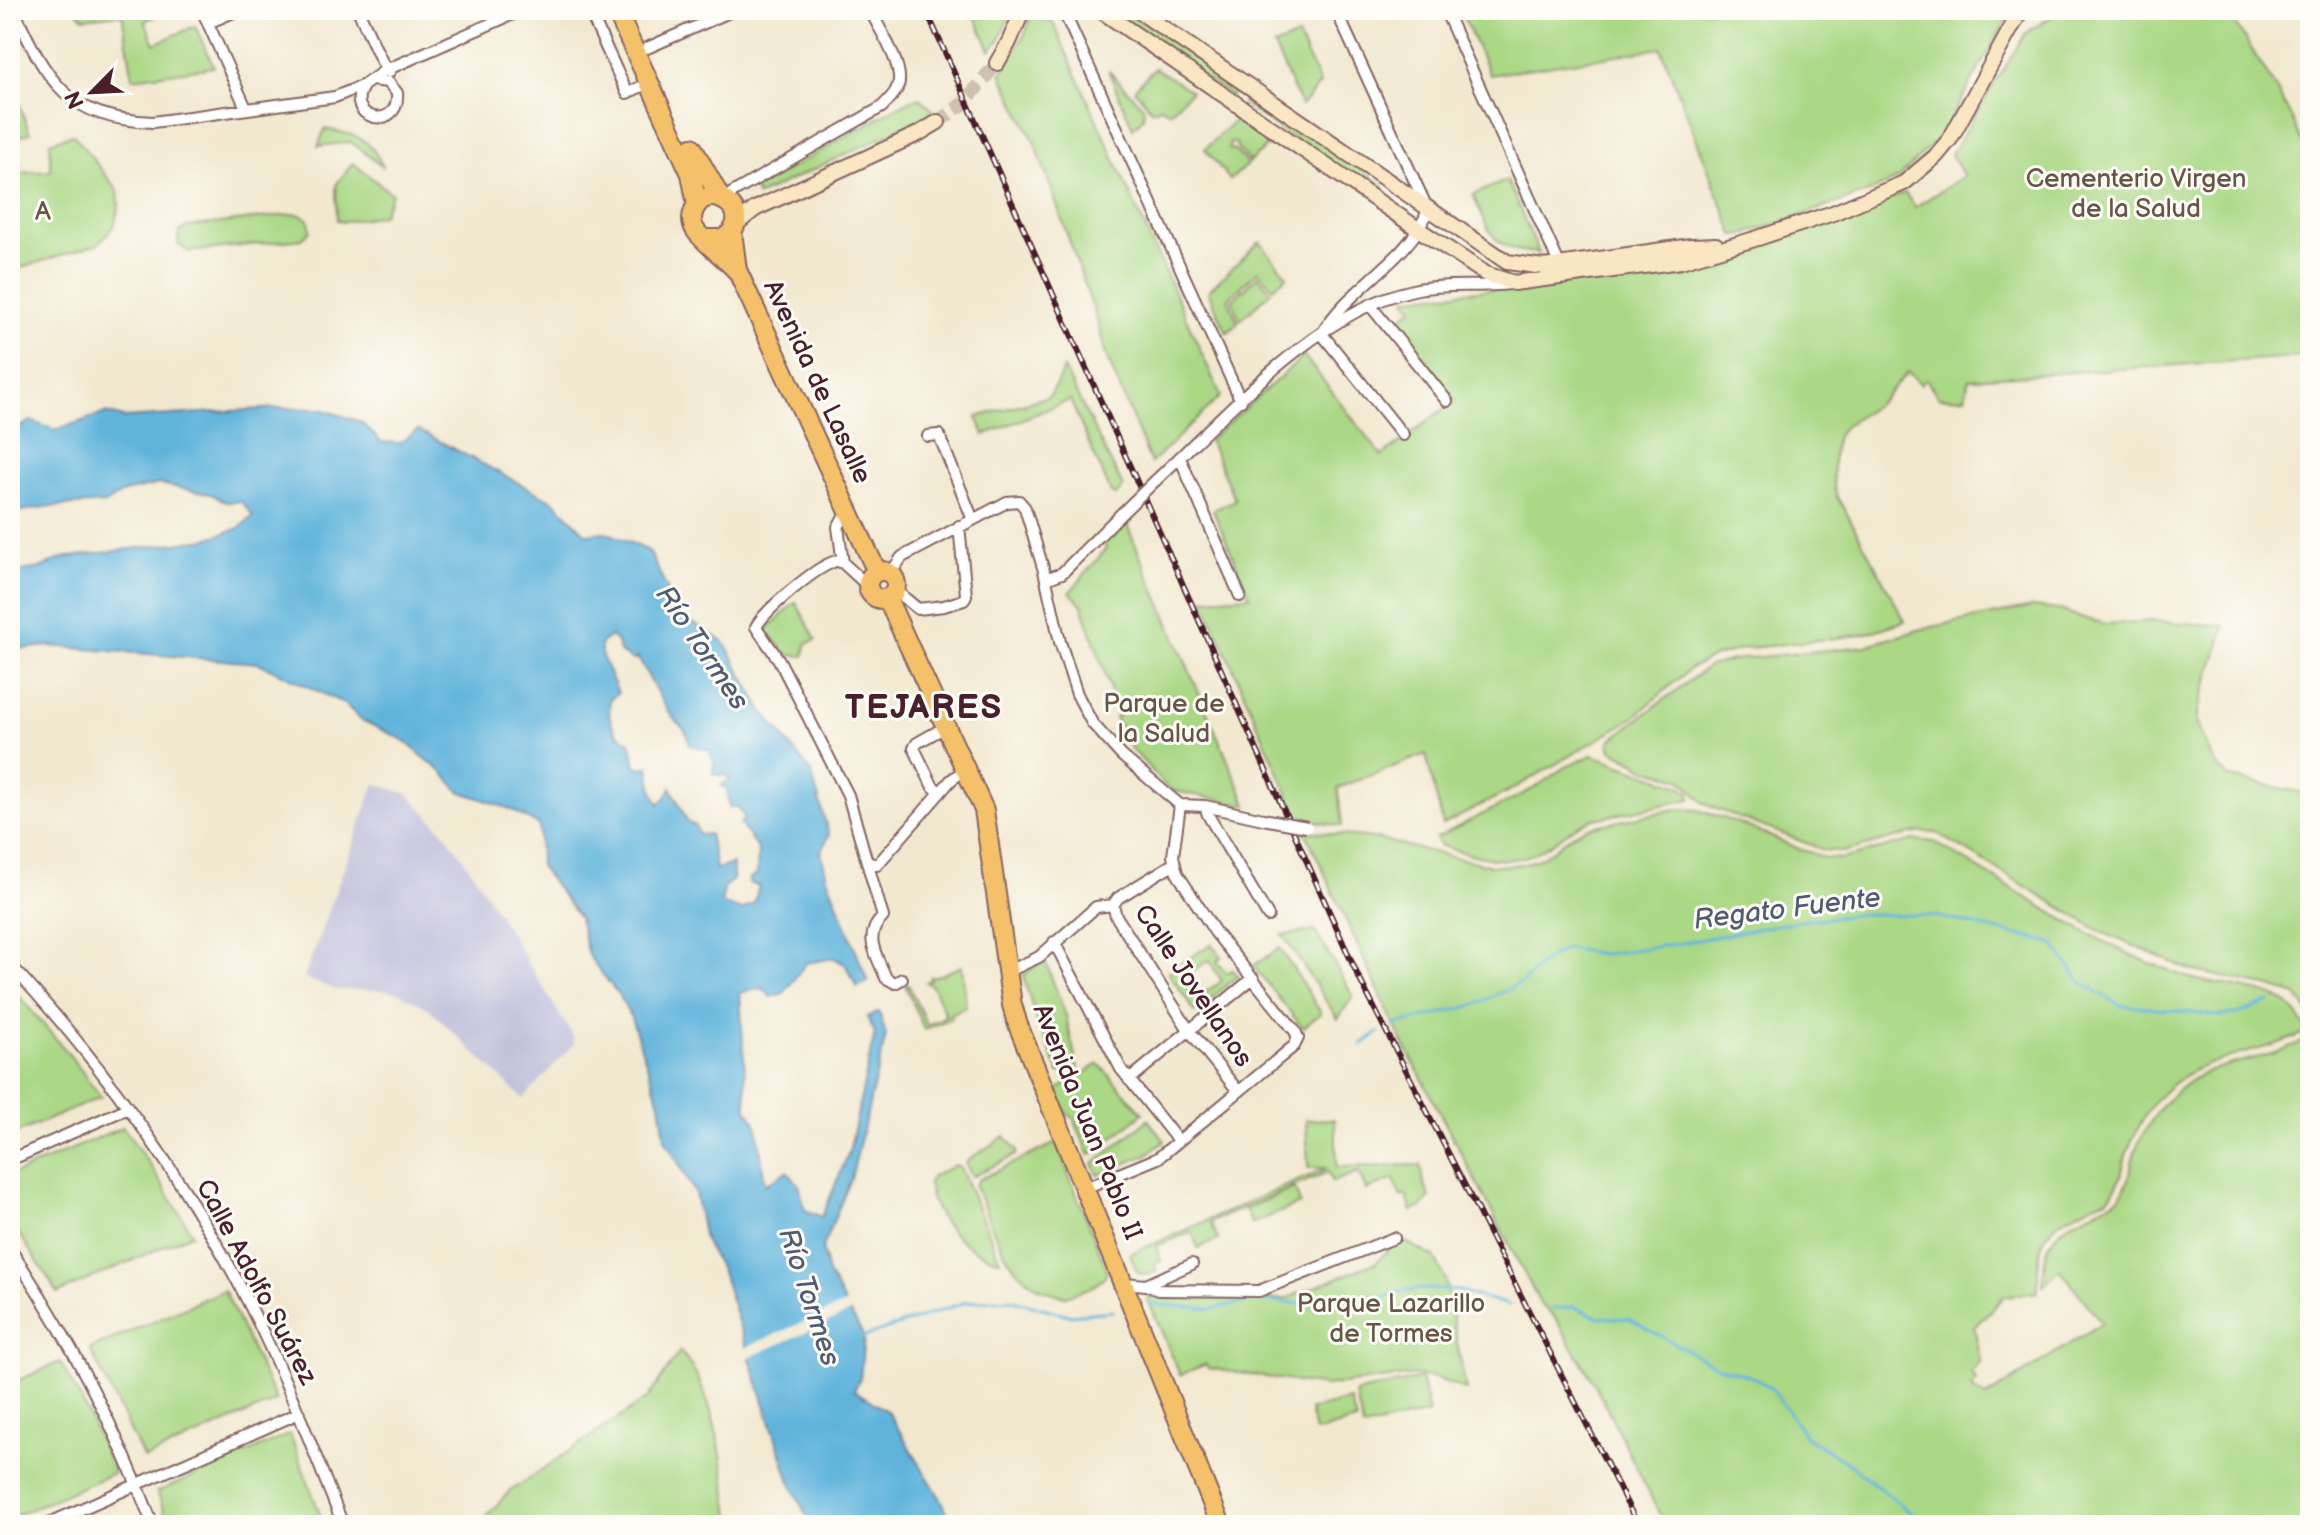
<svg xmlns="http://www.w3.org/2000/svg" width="2320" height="1535" viewBox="0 0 2320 1535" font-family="'Balsamiq Sans',sans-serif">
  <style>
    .industrial { fill: #c2c1dc }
    .green { fill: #aad885; stroke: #7a7c58; stroke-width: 2; fill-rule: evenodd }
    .water { fill: #60b4dc; stroke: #556a84; stroke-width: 2; fill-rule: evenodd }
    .pier { fill: #f2e8cf }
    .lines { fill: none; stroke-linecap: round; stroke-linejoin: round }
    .stream { stroke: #60b4dc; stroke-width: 3 }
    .secondary-tunnel { stroke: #d0c0ae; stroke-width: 14; stroke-dasharray: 14 7; stroke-linecap: butt }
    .street-casing { stroke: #856564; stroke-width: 14 }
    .secondary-casing { stroke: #856564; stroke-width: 18 }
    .highway-casing { stroke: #856564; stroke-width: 22 }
    .street { stroke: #fff; stroke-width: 10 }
    .secondary { stroke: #fbe6c4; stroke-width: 14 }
    .highway { stroke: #f4c16b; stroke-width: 18 }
    .rail-casing { stroke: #4a1f2b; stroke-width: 6 }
    .rail { stroke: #fdfcf7; stroke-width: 3; stroke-dasharray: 9; stroke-linecap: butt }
    .street-bridge-casing { stroke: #856564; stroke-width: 14; stroke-linecap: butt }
    .street-bridge { stroke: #fff; stroke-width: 10 }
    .labels { text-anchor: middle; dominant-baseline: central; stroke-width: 6; stroke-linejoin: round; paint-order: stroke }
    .park-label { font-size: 26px; fill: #675646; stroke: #fdfcf7 }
    .street-label { font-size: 26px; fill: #4a1f2b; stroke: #fdfcf7 }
    .water-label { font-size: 28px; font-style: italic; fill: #535b72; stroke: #fdfcf7 }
    .district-label { font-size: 34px; font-weight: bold; letter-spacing: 2px; fill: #4a1f2b; stroke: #fdfcf7 }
  </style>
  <rect width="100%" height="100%" fill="#fdfcf7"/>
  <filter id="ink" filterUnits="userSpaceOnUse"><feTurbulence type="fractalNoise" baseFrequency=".0125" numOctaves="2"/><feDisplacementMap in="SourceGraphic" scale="16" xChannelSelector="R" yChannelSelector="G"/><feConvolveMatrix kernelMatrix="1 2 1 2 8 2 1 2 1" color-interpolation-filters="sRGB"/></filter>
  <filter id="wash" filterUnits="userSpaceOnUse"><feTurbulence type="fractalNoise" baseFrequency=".006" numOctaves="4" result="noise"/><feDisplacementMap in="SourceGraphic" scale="32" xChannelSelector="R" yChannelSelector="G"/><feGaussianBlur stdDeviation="1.8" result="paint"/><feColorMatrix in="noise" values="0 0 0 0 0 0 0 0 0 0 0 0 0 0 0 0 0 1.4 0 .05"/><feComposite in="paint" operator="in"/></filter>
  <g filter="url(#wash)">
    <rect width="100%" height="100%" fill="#f2e8cf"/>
    <!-- industrial -->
    <path class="industrial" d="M375,783L408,794L445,833L475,876L573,1036L574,1044L523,1099L429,1009L413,1000L399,993L382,990H337L304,978Z"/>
    <!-- green -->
    <path class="green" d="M76,10H168L145,21L155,44L195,26L214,67L133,78L122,14L84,18Z
      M972,10H1012L999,41L990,50Z
      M1107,10H1131L1239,84L1231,96Z
      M1460,10H2012L1943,133L1899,178L1872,191L1746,234L1734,235L1661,48L1490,75Z
      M2062,10H2226C2258,59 2290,106 2310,161V356L1969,379L1965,397L1939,398L1926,379L1921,384L1908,372C1898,382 1888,395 1877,404C1841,431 1833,422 1833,472C1833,486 1835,497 1844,508L1905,621L1861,635L1741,649L1713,657L1691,668L1633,718L1602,737L1516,787L1443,825L1426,754L1338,788L1342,826L1299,819L1203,599L1250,596L1213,510L1235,500L1209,440L1304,356L1382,456L1455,400L1397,321L1413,308L1406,298L1596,279L1741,253L1905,193L1915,207L1964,176L1951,154L2026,33Z
      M1031,16L1048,22L1052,20L1221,396L1151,463L1106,355L1097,320L1036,145L1001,74L1025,34Z
      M1298,36L1320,84L1301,106L1274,46Z
      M1155,68L1191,91L1170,112L1161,107L1152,110L1134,89Z
      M10,69L18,77L16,95L30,133L18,137L20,173L51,171L50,142L73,134L118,191L119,206L114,226L98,244L20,268L10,267Z
      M1108,70L1144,108L1143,118L1133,128Z
      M1250,92L1384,185L1383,201L1242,103Z
      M919,97L935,112L757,196L755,189L893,109Z
      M1235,120L1269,144L1250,162L1237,148L1236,143H1230L1229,149L1234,150L1248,164L1230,180L1205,149Z
      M325,129C358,136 368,135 383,167L351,142L318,146Z
      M353,163L392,194L382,215L342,222L337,220L336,185Z
      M1507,180L1539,253C1492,251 1490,233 1473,195Z
      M296,214C306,215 311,221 310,231L302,239L189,252L178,244L179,233L186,227Z
      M1260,242L1287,276L1273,288L1258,271L1228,299L1238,323L1227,333L1208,291Z
      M1258,276L1271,292L1240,320L1232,300Z
      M1064,369L1123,487L1116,496L1111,493L1070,400L984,435L977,417L1050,396Z
      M1124,518L1247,805L1174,791L1167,787L1130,747L1115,717L1119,715L1082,605L1070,592L1106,549L1103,539Z
      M796,602L816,640L806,644L804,656L788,655L766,630Z
      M2032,607L2060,610L2079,617L2106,624L2151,621L2225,626L2198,711V724L2209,751L2216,765L2230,778L2310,794V1015L2297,995L2271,987L2190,970L2102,932L1937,833L1922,832L1906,835L1843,852L1824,850L1715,808L1705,804L1681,779L1649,770L1612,750L1610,743L1612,739L1709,666L1732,660L1865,646L1922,629Z
      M1592,755L1680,786L1690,793L1691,799L1590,820C1573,826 1561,837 1546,847C1512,870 1477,856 1441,846L1436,838L1533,789L1562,769Z
      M1676,809L1698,810L1739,823L1797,848L1826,858L1842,859L1914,840L1934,842C2017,890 2098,948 2190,978C2216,986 2264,988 2285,1002C2294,1008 2301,1021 2308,1031C2252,1060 2190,1051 2149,1109C2142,1120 2134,1135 2129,1147C2120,1168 2125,1180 2108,1198C2051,1224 2036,1224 2038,1292L2005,1296L1974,1327L1981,1360L1972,1374L1977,1380L1971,1388L1986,1397L2102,1323L2060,1269L2043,1285C2044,1241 2052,1230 2092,1212C2101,1208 2111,1204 2119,1197C2130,1185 2130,1166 2135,1152C2140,1139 2148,1125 2156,1114C2203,1051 2252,1071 2310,1038V1525H1665L1596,1386L1554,1316L1541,1305L1400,1037L1305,831L1373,838L1492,866C1512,866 1532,865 1549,853C1562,844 1571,833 1587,828Z
      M1315,931L1353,996L1338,1019L1283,935Z
      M1211,944L1222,957L1217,962L1227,973L1232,970L1238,976L1195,1012L1168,972ZM1209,960L1222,981L1195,999L1182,978Z
      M1280,948L1321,1013L1303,1028L1253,966Z
      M1045,960L1066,1016L1078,1070L1059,1073L1034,1013L1023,975Z
      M962,966L966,1007L950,1014L951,1018L924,1030L905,985L908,984L927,1025L946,1016L933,987L926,982L930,980V977L940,975Z
      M10,986L67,1052L101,1097L10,1136Z
      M1099,1064L1143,1113L1090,1156L1074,1119L1066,1113L1057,1090Z
      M1335,1119L1337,1167L1421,1165L1424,1184L1430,1197L1422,1207L1412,1211L1406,1195L1401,1197L1394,1179L1366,1190L1358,1172L1332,1182L1328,1172L1211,1222L1218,1240L1198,1248L1192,1232L1156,1246L1161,1261L1154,1264L1157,1271L1147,1275L1138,1273L1130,1254L1327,1168H1308L1306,1120Z
      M1148,1120L1165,1141L1146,1155L1098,1175L1093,1164Z
      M123,1127L154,1171L192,1234L58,1293L10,1220V1176Z
      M1005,1136L1017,1151L1016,1155L973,1176L971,1175L966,1164L968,1160Z
      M1056,1143L1107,1270C1104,1286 1080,1291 1066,1296C1007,1288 996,1233 975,1186L978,1180Z
      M955,1165L960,1167L1000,1260C965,1252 933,1220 928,1184L932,1177Z
      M1295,1188L1300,1204L1251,1224L1245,1209Z
      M1398,1238L1434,1257L1445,1278L1466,1390L1433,1377L1413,1375L1325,1386L1208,1368L1206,1364L1180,1375L1147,1297L1285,1299L1377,1262Z
      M224,1290L276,1401L144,1459L90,1349Z
      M680,1351C717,1393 724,1471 731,1525H478L509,1492L648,1398Z
      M60,1362L83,1403L114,1473L10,1518V1384Z
      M1421,1378L1429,1413L1363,1428L1355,1393Z
      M1350,1400L1356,1421L1315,1432L1310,1410Z
      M290,1434L324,1525H170L157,1492Z"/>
    <!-- water -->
    <path class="water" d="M278,408L321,409L361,422L381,442L400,443L418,430L555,502L586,534L606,532L649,551L679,614L724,642L762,710L811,772L829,835L821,852L827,877L868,982L857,987L845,964L834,958L806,963L784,993L771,997L763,988L740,993L747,1109L757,1125L765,1185L787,1171L799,1184L805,1210L822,1217L849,1152L875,1033L867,1017L879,1012L886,1035L851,1179L822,1248L828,1274L864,1337L860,1379L854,1390L888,1412L942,1501L951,1525H811L789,1479L722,1272L704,1240L695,1193L665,1139L660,1103L631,1018L620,997L588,955L579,918L540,866L539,825L510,809L459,791L443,773L402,739L361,720L345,704L259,663L49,646L10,650V573L40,568L62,558L207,539L239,528L253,516L242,502H226L211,494L159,484L124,492L107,503L45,507L10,513V432L31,421L55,430L106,413L124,418ZM611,636L617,642L620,652L633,660L638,658C649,677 658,696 670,714C679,726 688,728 690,745L709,750L714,763L713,774L726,776L730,779L721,786L727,789L729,807H738L745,819L740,824L758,849L757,874L748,880L750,884L759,886L754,903L742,910L721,903L725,886L733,880V864L716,869L709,834L699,835L695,825L688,823L671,787L667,796L659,804L653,792L649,766L641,768L636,765L630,742C612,734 607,718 610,699L618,693L601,654V643Z"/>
    <!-- pier -->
    <path class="pier" d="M849,1302L854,1311L745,1359L742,1349Z"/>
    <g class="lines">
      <!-- stream -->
      <path class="stream" d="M1394,1025L1475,1005L1523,982L1542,963L1565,948L1604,954L1682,943L1798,921L1866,914L1936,916L2052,943L2081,982L2120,1005L2220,1016L2240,1013L2270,1002
        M1362,1044L1379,1032
        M1150,1304L1211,1309L1255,1300L1307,1304L1356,1305L1406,1290L1430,1289L1459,1291L1509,1305
        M1553,1309L1574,1307L1599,1317L1629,1319L1718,1367L1756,1378L1773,1390L1805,1436L1846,1462L1927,1525
        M861,1338L966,1302L1010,1299L1068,1315L1113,1311"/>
    </g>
  </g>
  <g filter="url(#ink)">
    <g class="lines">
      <!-- secondary-tunnel -->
      <path class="secondary-tunnel" d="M938,122L964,103L997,63"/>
      <!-- street casing -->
      <g class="street-casing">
        <path id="street" d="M14,10C47,81 67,119 153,122L335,97L364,85L386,70L522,10
          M202,10L246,108
          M358,10L381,60L389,72
          M492,10L497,21
          M589,10L627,93L649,83
          M1063,10L1241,401
          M1445,10L1561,268
          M208,23L238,10
          M647,48L734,10
          M364,85C341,118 400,134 397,93L388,82L372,80
          M727,201L732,193L882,107C889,99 898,92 899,81C901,62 879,28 870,10
          M1370,305L1447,401
          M1323,332C1350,286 1410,260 1428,210L1336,10
          M1322,334L1403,435
          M928,436L939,435L973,520
          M1180,458L1240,596
          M1155,481C1225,416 1317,311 1413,290C1444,283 1478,288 1510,284
          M850,516L842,520L838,527L843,563L868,586
          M843,563C837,561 837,560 831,563C813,570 764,611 756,627L779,660L848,795L867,862L877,865L951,780L966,769
          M890,574L902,557L1007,502L1019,501L1025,508L1044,571L1060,642L1077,694L1092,723L1122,756L1180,805L1205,806L1263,819
          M1046,579L1062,573L1122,513
          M895,590L918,609L944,606L964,600L966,595L959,526
          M940,793L932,785L914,748L917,743L947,726
          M1205,806L1208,815L1268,916
          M867,862L883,917C862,936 877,956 886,978L895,983L902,979
          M1113,905L1116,916L1189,1030L1238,1091
          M1054,942L1121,1069L1178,1141
          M10,964C91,1052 163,1149 222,1253C271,1339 307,1433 343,1525
          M1007,972L1039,957L1096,907L1113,905L1118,898L1173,864
          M1129,1080L1253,978
          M10,1160L128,1108
          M1085,1188L1158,1158L1294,1046L1298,1038L1295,1031L1215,932L1177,873L1173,856L1180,805
          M10,1249C68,1335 116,1428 153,1525
          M1124,1283L1146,1285L1159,1290L1259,1291L1394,1238
          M1146,1285L1192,1264
          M45,1525L299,1413"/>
      </g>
      <!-- secondary casing -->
      <g class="secondary-casing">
        <path id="secondary" d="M1100,10L1421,231L1486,274L1514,283L1681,261L1758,238L1833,213L1904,183L1936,156L1950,139L2021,10
          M1137,10L1507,262L1544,267L1691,246L1716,245
          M997,63L1009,42L1023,10
          M735,225L755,209L918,134L938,122"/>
      </g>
      <!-- highway casing -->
      <g class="highway-casing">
        <path id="highway" d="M616,10L691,174L697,205
          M692,147L720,197
          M732,231L737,270L877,572
          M706,239H723C762,213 704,175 693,213C691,219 692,225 696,231C703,241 726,259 736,270
          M868 585a14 14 0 1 1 28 0a14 14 0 1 1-28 0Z
          M887,598L984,810L1012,1005L1018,1025L1221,1525"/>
      </g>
      <!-- street -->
      <use href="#street" class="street"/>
      <!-- secondary -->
      <use href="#secondary" class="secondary"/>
      <!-- highway -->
      <use href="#highway" class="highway"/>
      <!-- rail casing -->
      <g class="rail-casing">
        <path id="rail" d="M926,10L1358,976L1638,1525"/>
      </g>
      <!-- rail -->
      <use href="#rail" class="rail"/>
      <!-- street-bridge casing -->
      <g class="street-bridge-casing">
        <path id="street-bridge" d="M1122,513L1155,481
          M1263,819L1307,827"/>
      </g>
      <!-- street-bridge -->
      <use href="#street-bridge" class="street-bridge"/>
    </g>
  </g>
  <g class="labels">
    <!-- park labels -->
    <g class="park-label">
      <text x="2136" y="179">Cementerio Virgen<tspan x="2136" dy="30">de la Salud</tspan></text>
      <text x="43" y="212">A</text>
      <text x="1164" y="704">Parque de<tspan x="1164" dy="30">la Salud</tspan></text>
      <text x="1391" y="1304">Parque Lazarillo<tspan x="1391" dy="30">de Tormes</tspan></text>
    </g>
    <!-- street labels -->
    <g class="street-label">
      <text transform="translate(817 382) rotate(65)">Avenida de Lasalle</text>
      <text transform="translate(1193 986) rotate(56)">Calle Jovellanos</text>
      <text transform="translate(1087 1122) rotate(68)">Avenida Juan Pablo II</text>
      <text transform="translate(256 1282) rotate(62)">Calle Adolfo Suárez</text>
    </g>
    <!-- water labels -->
    <g class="water-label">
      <text transform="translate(702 648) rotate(56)">Río Tormes</text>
      <text transform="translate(1787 909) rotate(-7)">Regato Fuente</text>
      <text transform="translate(809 1297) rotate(72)">Río Tormes</text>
    </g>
    <!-- district labels -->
    <g class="district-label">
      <text x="924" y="707">TEJARES</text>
    </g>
  </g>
  <!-- margin -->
  <rect width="2320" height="1535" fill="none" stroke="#fdfcf7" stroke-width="40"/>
  <!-- north arrow -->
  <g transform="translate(92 92) rotate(246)" stroke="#fdfcf7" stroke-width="6" paint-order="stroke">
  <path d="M0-6L14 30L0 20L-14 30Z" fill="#4a1f2b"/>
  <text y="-12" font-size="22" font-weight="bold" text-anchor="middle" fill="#4a1f2b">N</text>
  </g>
</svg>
